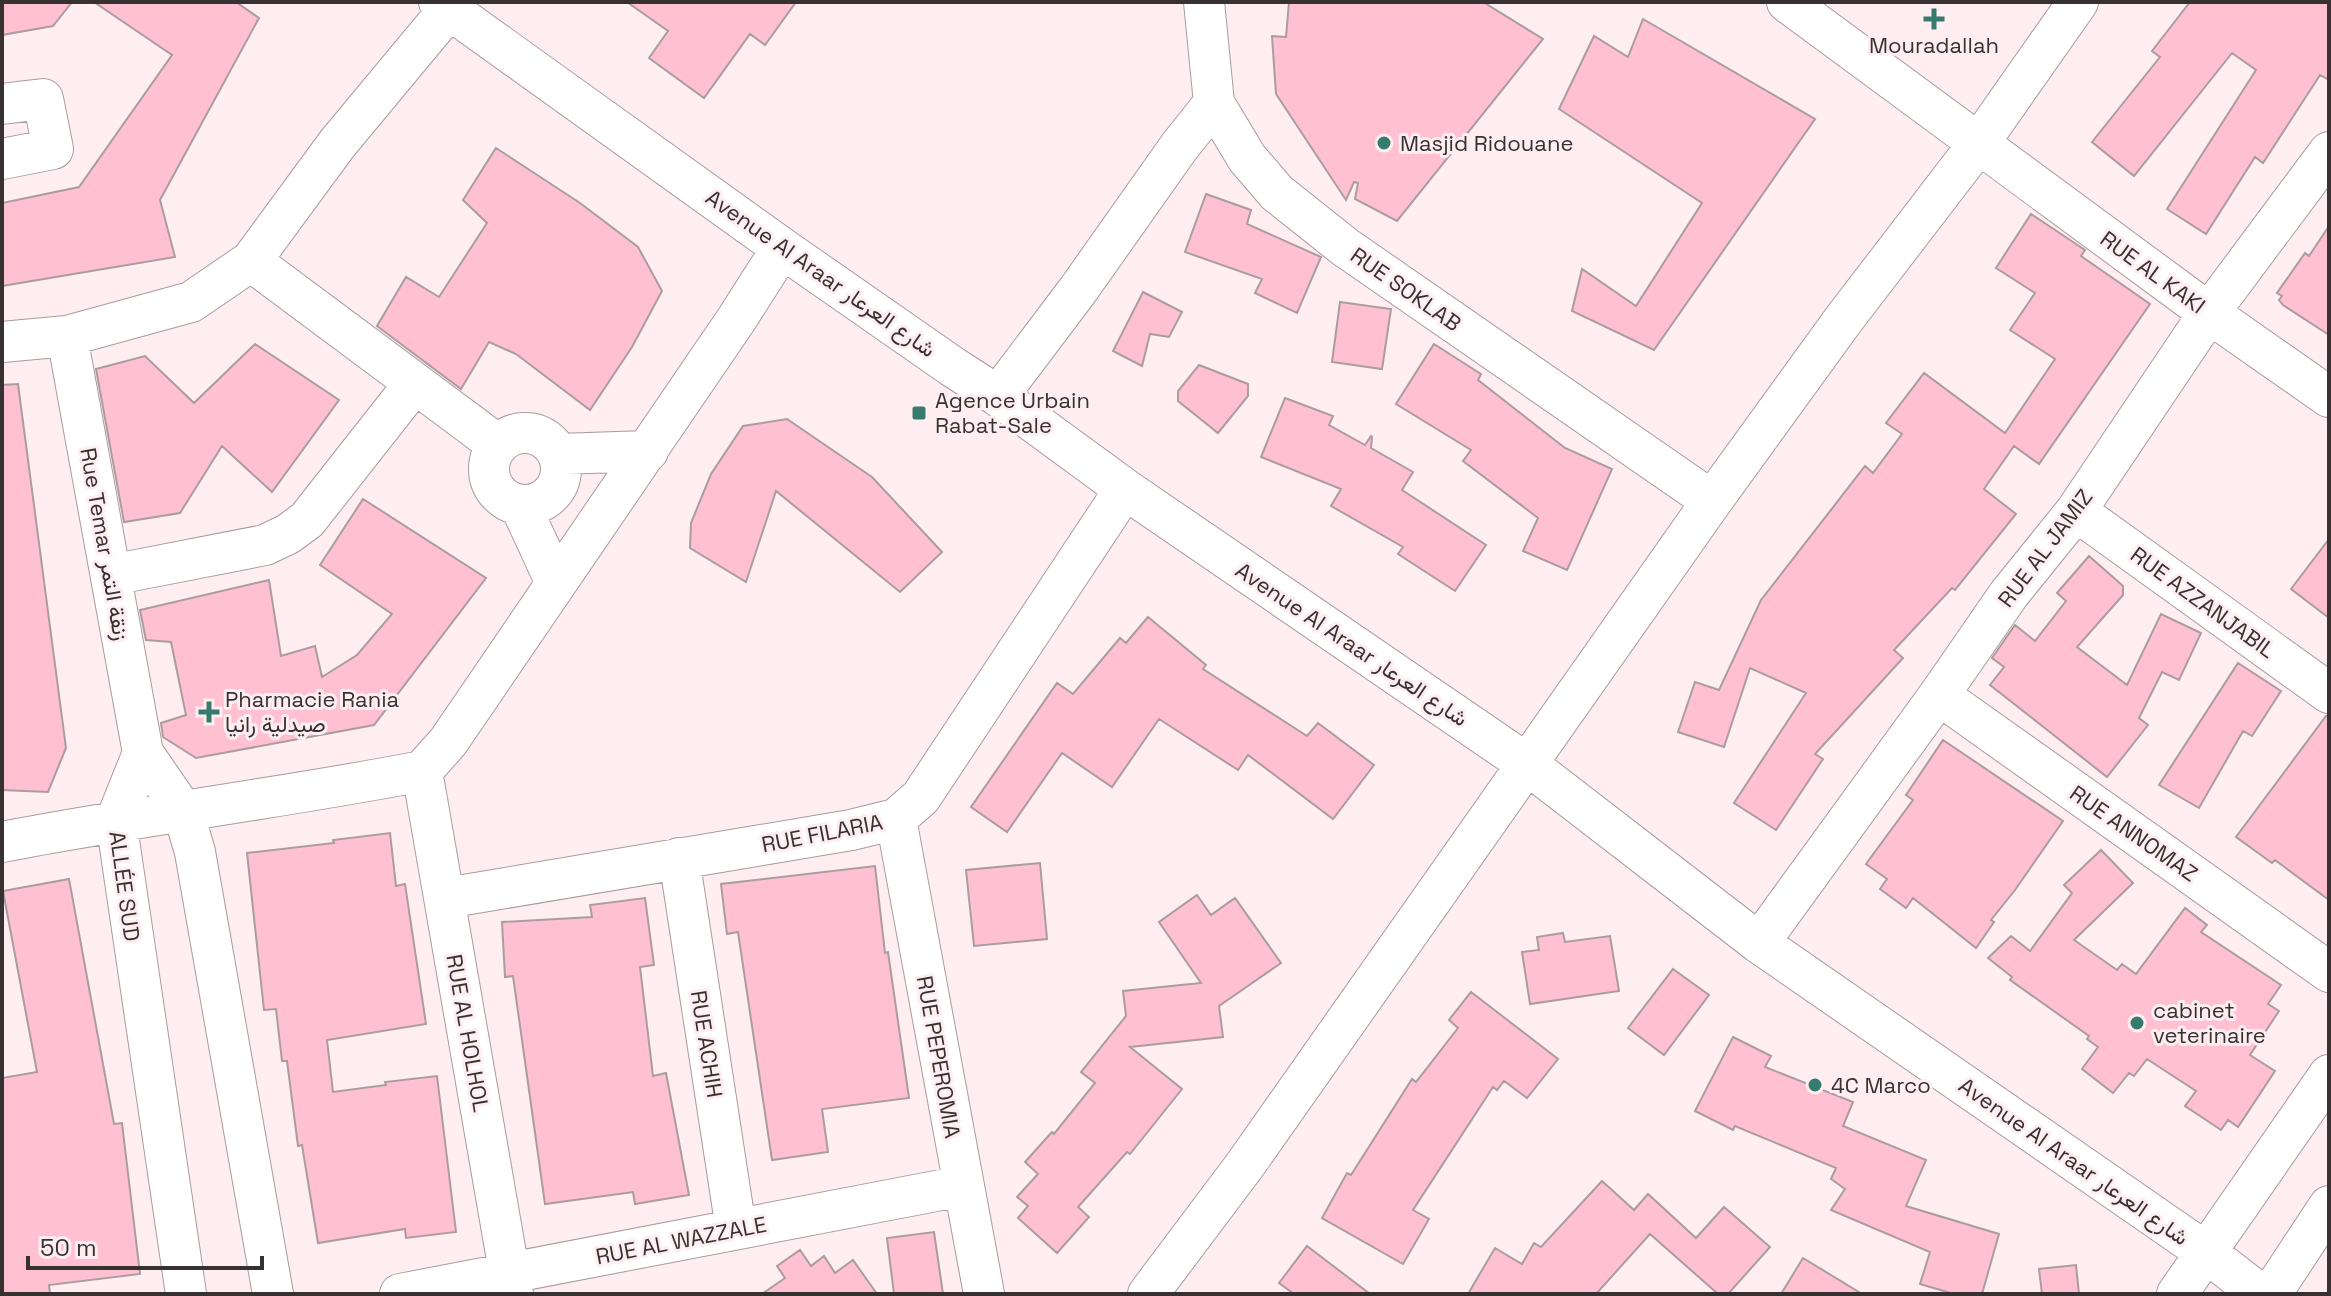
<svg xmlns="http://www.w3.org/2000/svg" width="2331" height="1296" viewBox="0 0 2331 1296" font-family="'Space Grotesk',Vazirmatn,sans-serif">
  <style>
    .building { fill: #ffc0d2; stroke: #ab9ca0; stroke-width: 2 }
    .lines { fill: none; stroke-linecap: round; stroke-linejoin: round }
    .minor-casing { stroke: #a99a9e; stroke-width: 42 }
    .minor { stroke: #fff; stroke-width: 40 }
    .poi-dot { fill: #377b6f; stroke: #feeef2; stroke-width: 3 }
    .labels { text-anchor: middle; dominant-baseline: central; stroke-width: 6; stroke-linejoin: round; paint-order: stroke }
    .poi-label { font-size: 22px; fill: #373133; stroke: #feeef2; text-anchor: start }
    .street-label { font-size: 22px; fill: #373133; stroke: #feeef2 }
  </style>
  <rect width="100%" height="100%" fill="#feeef2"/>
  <!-- building -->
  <path class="building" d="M2,2H72L53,26L2,35Z
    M94,2H236L259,18L160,200L175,257L2,286V203L79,187L172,55Z
    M627,2H796L765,45L750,34L704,98L649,58L668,31Z
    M1289,2H1483L1543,39L1397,221L1355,199L1358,183L1354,182L1346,200L1276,94L1272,36L1286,37Z
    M2190,2H2329V80L2320,75L2263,163L2255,157L2206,234L2167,209L2256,70L2232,53L2134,176L2092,142L2160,57L2152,51Z
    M1643,19L1815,119L1654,350L1572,311L1582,269L1636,306L1702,203L1559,109L1594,36L1628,57Z
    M496,148L580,203L638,247L662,291L632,347L590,410L516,354L489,342L461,389L377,326L406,277L439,297L487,223L463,200Z
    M1206,194L1251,210L1247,224L1321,257L1297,313L1255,293L1262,279L1185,252Z
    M2031,214L2085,250L2081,256L2150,304L2039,464L2014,446L1984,489L2016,514L1955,590L1952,588L1894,650L1903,658L1815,754L1823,759L1776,830L1734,803L1806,693L1750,668L1724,747L1678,732L1695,682L1719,690L1761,600L1865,466L1873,473L1902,434L1886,423L1924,373L2005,433L2055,359L2010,330L2035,293L1996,268Z
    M2329,226V335L2283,305L2279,300L2282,296L2277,293L2305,253L2309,256Z
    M1143,292L1182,312L1169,337L1150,334L1142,366L1113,351Z
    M1340,302L1391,309L1382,369L1332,362Z
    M255,344L339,400L272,492L222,446L180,513L124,522L96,369L145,356L194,403Z
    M1434,344L1481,374L1478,380L1565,448L1612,469L1567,570L1523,551L1538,518L1463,461L1471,450L1396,404Z
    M1199,365L1248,384V396L1218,433L1178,401V391Z
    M18,384L66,748L48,792L2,790V385Z
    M1285,398L1333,416L1329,425L1365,445L1371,436L1372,437L1371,448L1413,472L1402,490L1486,545L1455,591L1398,554L1403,547L1331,506L1341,489L1261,457Z
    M787,419L872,477L942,552L900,592L776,491L746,582L690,548L691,523L711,474L743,426Z
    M363,499L486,578L374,725L196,758L163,737L161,723L186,715L171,642L146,640L140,610L269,580L281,656L315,646L322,677L357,655L392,614L320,565Z
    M2329,539V618L2291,589Z
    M2089,556L2123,586V595L2077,647L2127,685L2161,614L2201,633L2179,680L2162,672L2139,718L2148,725L2107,777L1990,685L2004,667L1992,658L2015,625L2035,641L2066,601L2057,593Z
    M1148,617L1206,665L1203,669L1307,736L1318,723L1374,765L1333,819L1248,755L1238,770L1159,719L1112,787L1062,753L1007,832L971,807L1057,683L1073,694L1120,638L1126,643Z
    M2238,663L2281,691L2252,736L2243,731L2199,808L2159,785Z
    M2326,716H2329V900L2275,860L2272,863L2236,837Z
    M1943,740L2063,821L2015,890L1991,920L1994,922L1976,948L1913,898L1906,908L1880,889L1887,879L1866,864L1913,800L1906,795Z
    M390,833L396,886L405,884L426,1024L327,1040L333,1092L386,1085L385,1082L437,1076L456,1232L406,1238L405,1229L318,1243L302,1145L298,1146L287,1061H282L276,1009L264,1010L247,853L334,843L333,840Z
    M2101,850L2133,883L2074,940L2117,970L2122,964L2136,974L2185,908L2207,925L2201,932L2281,985L2268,1004L2279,1011L2250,1055L2275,1071L2238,1127L2228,1120L2221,1130L2185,1106L2196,1091L2147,1059L2134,1076L2129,1073L2113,1093L2082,1069L2098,1047L2087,1039L2089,1036L2010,980L2012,977L1988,958L2011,936L2030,951L2072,893L2064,885Z
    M1040,863L1047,939L974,946L966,870Z
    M875,866L885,953L888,952L909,1098L822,1109L828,1152L772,1160L738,932L727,934L721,884Z
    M69,879L114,1124L122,1123L140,1274L49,1285L50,1294H2V1078L37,1072L3,891Z
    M1197,895L1211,915L1235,898L1281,963L1219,1006L1223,1037L1130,1047L1182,1089L1130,1154L1127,1152L1078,1207L1089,1217L1057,1253L1018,1218L1028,1206L1017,1197L1038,1174L1025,1162L1052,1132L1054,1134L1095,1083L1081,1072L1126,1016L1123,991L1201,983L1159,922Z
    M645,898L654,965L640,967L653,1076L666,1073L689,1195L635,1204L633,1192L545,1204L513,976L505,977L502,922L592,917L590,905Z
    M1563,933L1565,942L1610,936L1619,991L1530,1004L1522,952L1539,950L1537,937Z
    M1673,969L1709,995L1664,1055L1628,1028Z
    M1471,992L1558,1059L1527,1098L1504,1081L1497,1090L1493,1087L1413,1210L1429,1219L1403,1264L1322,1218L1347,1173L1351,1175L1412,1079L1416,1082L1458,1028L1449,1020Z
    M1733,1037L1771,1056L1765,1067L1853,1102L1843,1126L1926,1160L1906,1206L1999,1234L1982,1294H1954L1920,1284L1930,1252L1831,1210L1845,1189L1831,1179L1836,1168L1735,1126L1733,1130L1695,1111Z
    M1602,1181L1634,1210L1648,1194L1696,1238L1724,1207L1770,1247L1728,1294H1718L1650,1234L1596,1294H1468L1495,1248L1522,1264L1534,1243L1541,1247Z
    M934,1232L943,1294H894L887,1238Z
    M1307,1246L1370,1294H1294L1279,1283Z
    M800,1250L811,1266L824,1256L835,1273L853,1260L877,1294H762L785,1278L777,1266Z
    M1803,1258L1862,1294H1781Z
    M2076,1265L2079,1294H2042L2039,1269Z"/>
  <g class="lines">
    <!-- minor casing -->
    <g class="minor-casing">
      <path id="minor" d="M439,2L782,248L953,367L998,396L1125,489L1527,764L1759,943L2207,1253L2260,1294
        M1204,2L1214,103L1247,158L1277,193L1345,247L1712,501
        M1787,2L2209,313L2329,397
        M2,104L43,99L53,149L2,159
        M251,261L498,445
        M67,336L143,753L183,811L195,852L273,1294
        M2,342L67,336L191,302L251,261L337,144L455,2
        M998,396L1078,290L1179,147L1214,103
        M489 469a36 36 0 1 1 72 0a36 36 0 1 1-72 0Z
        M558,454L648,451
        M520,505L556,583
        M2076,511L2329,693
        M111,575L265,545L288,534L307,520L414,384
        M1939,695L2329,972
        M143,753L116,820L186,1294
        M422,771L513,1294
        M896,819L984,1294
        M2,842C141,815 283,798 422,771L448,742L736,320L782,248
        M679,858L736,1229
        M446,898L851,830L896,819L921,797L1125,489
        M1759,943L1939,695L2009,594L2076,511L2209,313L2329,152
        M400,1294L962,1186
        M1148,1294L1245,1165L1712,501L1844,319L1979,143L2078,2
        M2177,1294L2329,1075
        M2271,1294L2329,1206"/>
    </g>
    <!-- minor -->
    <use href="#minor" class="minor"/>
  </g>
  <!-- markers -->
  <g class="poi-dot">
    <path d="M1930 7h8v8h8v8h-8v8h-8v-8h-8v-8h8z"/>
    <circle cx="1384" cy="143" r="8"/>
    <rect x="911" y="405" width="16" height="16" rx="4"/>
    <path d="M205 700h8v8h8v8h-8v8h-8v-8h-8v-8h8z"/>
    <circle cx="2137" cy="1023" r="8"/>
    <circle cx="1815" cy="1085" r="8"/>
  </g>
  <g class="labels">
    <!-- poi labels -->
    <g class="poi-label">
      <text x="1934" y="45" text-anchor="middle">Mouradallah</text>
      <text x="1400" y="143">Masjid Ridouane</text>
      <text x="935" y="400">Agence Urbain<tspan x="935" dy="25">Rabat-Sale</tspan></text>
      <text x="225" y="699">Pharmacie Rania<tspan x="225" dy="25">صيدلية رانيا</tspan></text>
      <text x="2153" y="1010">cabinet<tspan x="2153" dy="25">veterinaire</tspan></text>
      <text x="1831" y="1085">4C Marco</text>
    </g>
    <!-- street labels -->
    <g class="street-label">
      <text transform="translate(2153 272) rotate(36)">RUE AL KAKI</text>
      <text transform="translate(821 273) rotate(35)">Avenue Al Araar شارع العرعار</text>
      <text transform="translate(1406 289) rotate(35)">RUE SOKLAB</text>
      <text transform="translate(105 544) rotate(80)">Rue Temar زنقة التمر</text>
      <text transform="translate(2045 548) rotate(-53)">RUE AL JAMIZ</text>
      <text transform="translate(2203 602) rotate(36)">RUE AZZANJABIL</text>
      <text transform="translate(1352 644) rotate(34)">Avenue Al Araar شارع العرعار</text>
      <text transform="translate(822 833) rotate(-11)">RUE FILARIA</text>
      <text transform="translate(2134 833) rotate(35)">RUE ANNOMAZ</text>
      <text transform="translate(125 886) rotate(82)">ALLÉE SUD</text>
      <text transform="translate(468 1033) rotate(80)">RUE AL HOLHOL</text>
      <text transform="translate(707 1044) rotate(81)">RUE ACHIH</text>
      <text transform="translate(939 1057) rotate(80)">RUE PEPEROMIA</text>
      <text transform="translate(2074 1161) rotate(35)">Avenue Al Araar شارع العرعار</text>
      <text transform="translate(681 1240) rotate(-11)">RUE AL WAZZALE</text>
    </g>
  </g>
  <!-- border -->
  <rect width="2331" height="1296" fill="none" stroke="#373133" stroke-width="8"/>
  <!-- scale -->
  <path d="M28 1256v12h234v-12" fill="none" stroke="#373133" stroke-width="4"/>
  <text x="40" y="1256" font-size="24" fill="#373133" stroke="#feeef2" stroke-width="6" paint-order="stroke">50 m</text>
</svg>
